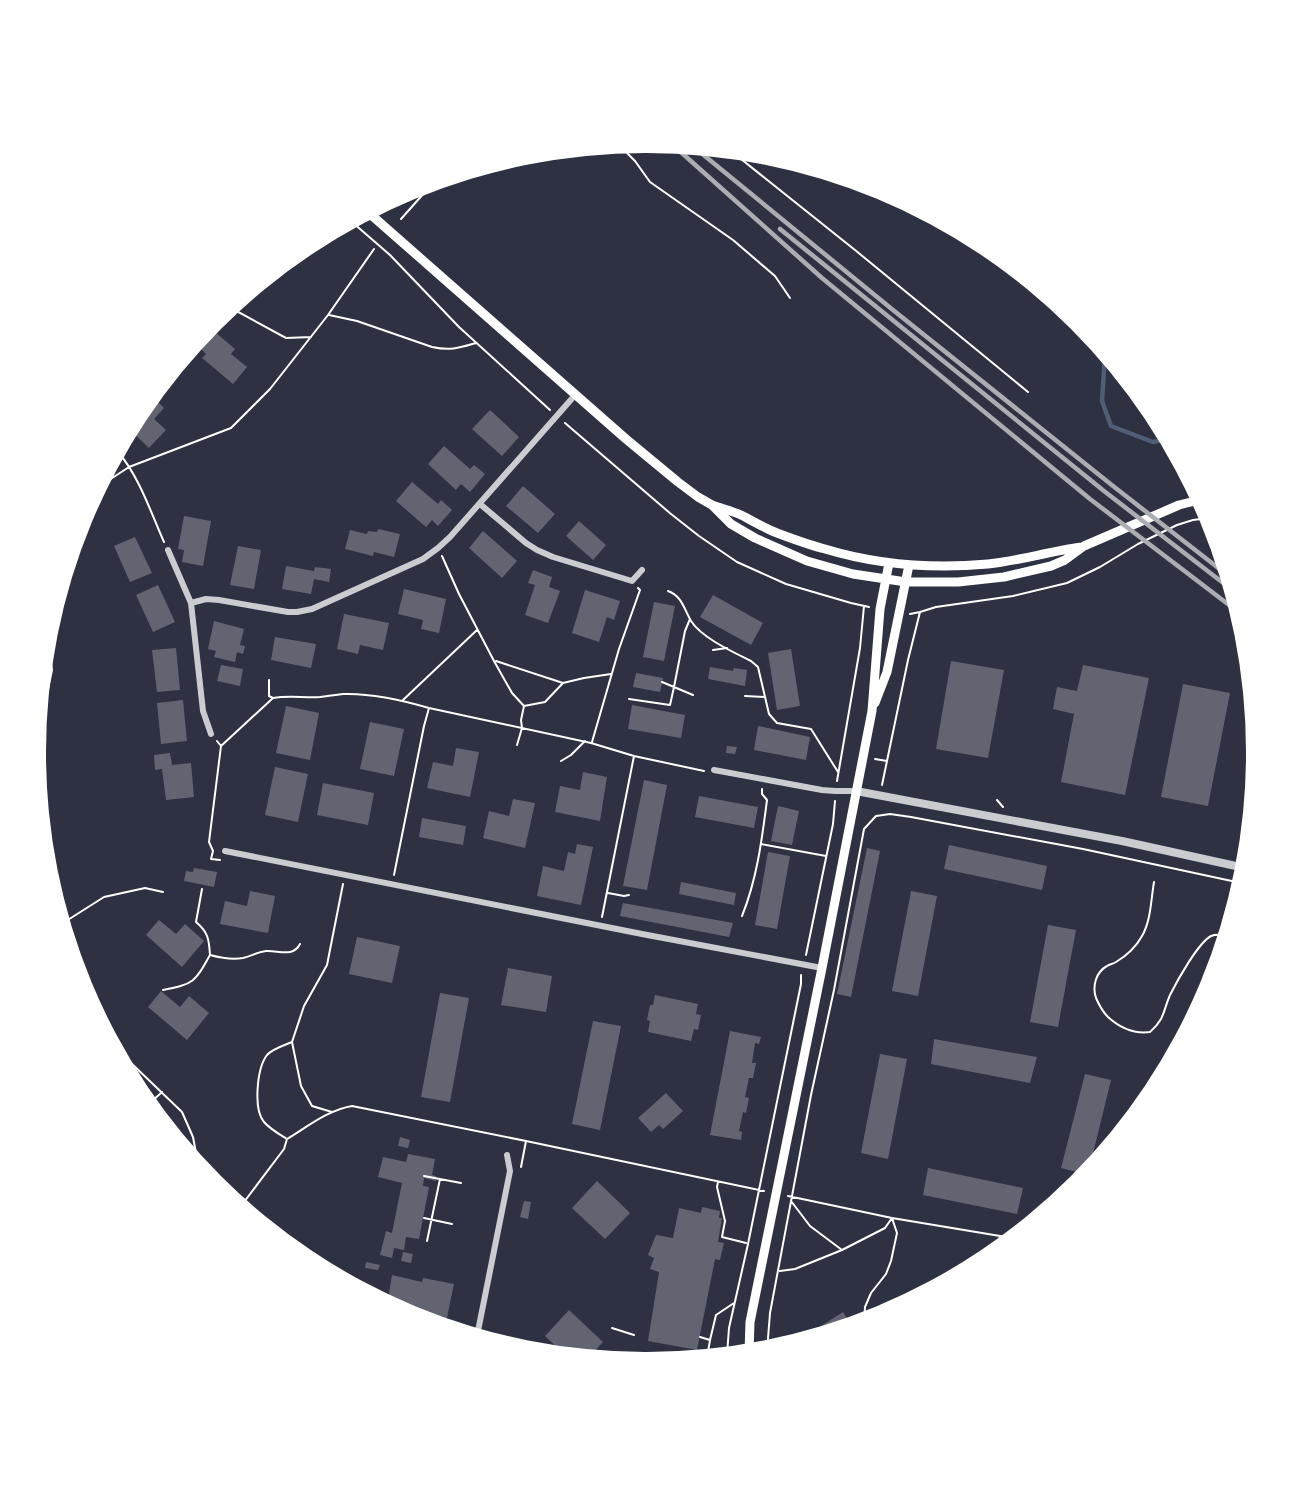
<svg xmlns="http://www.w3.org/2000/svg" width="1292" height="1506" viewBox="0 0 1292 1506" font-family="Signika,sans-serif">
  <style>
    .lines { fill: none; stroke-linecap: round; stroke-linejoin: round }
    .stream { stroke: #4f5d75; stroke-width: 4.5 }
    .building { fill: #626471 }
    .path { stroke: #fff; stroke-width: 2 }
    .minor { stroke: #caccd0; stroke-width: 6 }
    .tertiary { stroke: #caccd0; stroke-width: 8 }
    .secondary { stroke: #fff; stroke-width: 9 }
    .rail { stroke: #abadb3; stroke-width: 4.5 }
  </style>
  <rect width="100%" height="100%" fill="#2d3142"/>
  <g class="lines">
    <!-- stream -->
    <path class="stream" d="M1105,356L1102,401L1111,426L1153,442L1167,439"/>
  </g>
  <!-- building -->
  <path class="building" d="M215,332L235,349L231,354L247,367L233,384L202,358L206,354L201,349Z
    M153,397L164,408L154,419L166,430L149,448L130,430L139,414Z
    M490,410L519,437L502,456L472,429Z
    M444,446L470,469L474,465L485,474L470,492L461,484L456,490L428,464Z
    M412,482L438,504L441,500L452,510L438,526L432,520L426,527L396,501Z
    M523,486L555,514L538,533L506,506Z
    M184,516L211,521L203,566L182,562L184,550L178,549Z
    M579,521L606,545L593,560L566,536Z
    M378,529L400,534L394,557L374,552L373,556L345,549L350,530L367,534L368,531L377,532Z
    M483,531L517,561L502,578L469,548Z
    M135,537L152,573L130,582L114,546Z
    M238,546L261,550L254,589L230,585Z
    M286,566L314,571L315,567L331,569L329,582L314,579L311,594L282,589Z
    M533,570L552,577L549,587L560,591L548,623L525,615L535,585L528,583Z
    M158,585L175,622L153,632L136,595Z
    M404,589L446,599L439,633L421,629L423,620L398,614Z
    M585,590L620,601L614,620L607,617L599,642L572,633Z
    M713,595L763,623L751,645L700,617Z
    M654,602L675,606L664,661L643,657Z
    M344,614L389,623L383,650L360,645L358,654L337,649Z
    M214,621L244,629L240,645L245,646L243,654L237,652L235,662L214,657L216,651L208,649Z
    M275,637L316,644L311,668L271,660Z
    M176,648L180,690L157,692L152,650Z
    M791,649L800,706L777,710L768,653Z
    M951,661L1004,670L988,758L936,749Z
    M221,665L243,669L240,686L217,681Z
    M1083,665L1149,678L1125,795L1061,782L1074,714L1053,709L1057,687L1077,691Z
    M710,667L733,671L734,668L747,670L745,686L708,679Z
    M636,673L663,678L660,692L633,687Z
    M1183,684L1230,693L1208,806L1161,797Z
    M183,700L187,741L161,744L157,703Z
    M632,705L685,715L681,738L628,729Z
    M286,706L319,713L310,760L276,753Z
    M370,722L404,729L394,776L360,769Z
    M758,726L810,737L806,760L754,750Z
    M727,746L737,747L735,754L726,753Z
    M456,748L479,752L470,797L427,788L433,762L453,766Z
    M170,753L172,765L191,763L194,797L166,800L162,769L155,770L154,755Z
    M275,767L308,774L298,822L265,815Z
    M583,772L607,777L600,821L555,812L560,786L580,790Z
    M644,780L667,785L647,890L623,886Z
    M323,783L374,793L368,825L317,815Z
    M699,796L758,807L754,828L695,817Z
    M513,799L535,803L525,848L483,838L489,811L509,816Z
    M778,806L799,811L792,845L771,841Z
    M422,818L466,826L463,845L419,837Z
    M577,844L593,847L581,905L537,896L543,866L564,871L568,852L575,854Z
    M949,845L1047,866L1042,890L944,869Z
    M867,848L880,851L851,997L837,994Z
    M768,852L790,856L777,929L755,925Z
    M194,868L217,872L214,887L184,881L186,871L193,872Z
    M681,882L736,893L734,905L679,894Z
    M250,891L275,896L268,933L220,924L225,901L247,906Z
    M911,891L937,896L918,996L892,991Z
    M623,903L733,923L729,937L620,916Z
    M159,920L176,934L185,924L204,941L182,967L146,935Z
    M1048,925L1076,930L1058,1027L1030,1022Z
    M357,937L400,946L392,983L349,974Z
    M508,968L552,976L546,1012L501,1005Z
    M161,991L180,1007L189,996L209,1013L187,1040L148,1007Z
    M440,993L469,998L450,1102L421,1097Z
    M655,995L698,1004L696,1014L701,1015L698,1030L694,1029L691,1041L648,1032L650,1021L647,1020L650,1005H653Z
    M593,1021L621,1026L600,1130L572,1124Z
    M730,1031L761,1037L759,1044L755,1043L752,1063H756L753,1078H749L745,1097L749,1098L746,1113L743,1112L739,1131L742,1132L741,1140L710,1135Z
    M934,1039L1037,1057L1030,1083L931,1064Z
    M880,1054L907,1059L888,1159L861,1153Z
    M1085,1074L1111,1080L1089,1170L1085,1174L1061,1168Z
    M666,1093L683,1111L663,1129L659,1125L651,1132L638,1118Z
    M400,1137L410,1140L408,1148L398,1146Z
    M408,1154L435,1159L432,1175L436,1176V1181L424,1178L423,1186L429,1187L419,1239L406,1237L404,1250L394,1248L392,1258L380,1255L386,1231L392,1233L402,1183L378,1177L383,1157L406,1162Z
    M928,1168L1023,1188L1017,1214L923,1195Z
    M597,1181L630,1213L605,1239L572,1208Z
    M524,1201L531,1202L528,1219L520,1217Z
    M702,1207L720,1211L719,1218H722L718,1242L724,1243L720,1260L715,1259L697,1350L648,1341L659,1272L650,1269L654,1258L648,1255L656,1235L673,1238L679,1208L701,1213Z
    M403,1252L413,1254L411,1263L401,1261Z
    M366,1262L380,1265L378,1270L365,1268Z
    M392,1275L422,1282L423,1278L454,1284L445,1327L412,1316L389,1304L390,1299H388Z
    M569,1310L603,1342L589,1357L565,1355L545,1336Z
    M843,1312L851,1325L816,1336L813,1331Z"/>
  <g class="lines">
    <!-- path -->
    <path class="path" d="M620,146L635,161L650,182L733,240L775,276L790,298
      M731,151L855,250L1028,392
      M401,219L433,183
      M352,222L390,255L459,327L550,410
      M231,308L286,338L311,337
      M329,315L357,321L432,347C450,351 459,348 476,343
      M565,423L671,514L699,536L737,562L786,584L851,603L869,607
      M118,452C139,476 151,513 164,542
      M100,486L129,467L231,428L270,389L328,315L374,249
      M442,556L459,594L494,661L512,693L524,706L521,720L522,728L517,745
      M668,591C682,596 684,609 691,621C702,638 733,652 751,661L758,667L769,714L777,723L811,729L838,772
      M910,614L920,612L936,607L1013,596L1067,583L1100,567L1138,544L1177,525L1193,520L1209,518
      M690,619L685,631L674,687L693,695
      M713,650L727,648
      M496,661L563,683L584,678L611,674
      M269,680V696L273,698
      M745,696L765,697
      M629,699L670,705L674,687L662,682
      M403,700L477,630
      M524,706L545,702L563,683
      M217,741L221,746L209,842L213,851L211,859L220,860
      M37,742L52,670L48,632
      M592,742L619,649L640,590L638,588
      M221,746L273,698C289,695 304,698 320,697C327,696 335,695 343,694C372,693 402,700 429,708L591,743L634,756L704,771
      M875,759L887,761
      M561,761L571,755L585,741
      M837,781L860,648L864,606
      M882,785L908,660L920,612
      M997,800L1003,807
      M1245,826L1249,827
      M864,829L876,816L890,814L911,817L1083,849L1241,883
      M761,844L826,856
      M47,862L52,886
      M394,875L424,726L429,708
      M1154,882C1151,899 1151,921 1142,936C1136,947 1126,956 1116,962C1113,964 1110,964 1107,966C1096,972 1092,986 1096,998C1099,1005 1102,1011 1108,1017C1120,1028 1134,1034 1150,1032C1165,1019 1163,1011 1170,995C1177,981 1198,943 1211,936C1216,934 1220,935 1225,935
      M202,889L196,922C208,932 209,939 210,955C221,958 232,960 243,958C251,956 258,952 266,951C278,950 293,958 300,944
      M608,893L624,896L629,895
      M742,916C757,879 762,839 767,800L762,794V789
      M602,917L634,756
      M63,923L104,897L145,888L163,892
      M806,955L833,824L835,801
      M163,990C194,984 195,982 210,955
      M292,1042L301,1086L312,1106L332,1112
      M120,1057L131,1063L182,1112L193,1137L198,1164
      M149,1104L162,1092
      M287,1139C279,1134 270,1129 264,1122C253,1109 257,1068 267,1055C272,1049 285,1045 292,1042L304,1006L327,965L343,884
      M521,1167L526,1141
      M424,1176L461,1183
      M718,1182L717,1187L725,1221L722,1237L746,1243
      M788,1196L892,1218L1012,1238
      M791,1201L810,1226L842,1250L885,1228L892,1218
      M241,1206L284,1149L287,1139C307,1127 328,1110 352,1106L526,1141L764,1191
      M424,1218L452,1224
      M999,1236L1002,1246
      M427,1241L440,1179
      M780,1271L795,1269L842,1250
      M864,1321L865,1307L871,1293L886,1274L891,1261L897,1233L892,1218
      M612,1328L634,1335
      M700,1337L710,1340L708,1352L721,1356
      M710,1340L716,1315L734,1303
      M767,1351L770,1313L811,1095L834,990L864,829
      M727,1355L729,1328L748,1244L801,984V975"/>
    <!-- minor -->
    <path class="minor" d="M480,504L526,543L537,550L553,557L632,581L642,570
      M168,550L191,603L203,711L211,734
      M191,603L206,599L219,600L288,612H297L312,609L423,559L438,548L450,537L576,394
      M714,770L822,790L835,791H856
      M225,851L642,934L822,968
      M477,1336L510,1171L507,1155"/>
    <!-- tertiary -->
    <path class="tertiary" d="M856,791L1122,841L1245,868"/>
    <!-- secondary -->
    <path class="secondary" d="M369,213L626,439L678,482L698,497L712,505L731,524L755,538L807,561L853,574L906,582H958L1004,577L1051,566L1065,560L1084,546L1179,505L1199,500
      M715,506C723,509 732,511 741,515C753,521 764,528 777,533C793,539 809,545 825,549C878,565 933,569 988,564C1019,561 1050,551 1082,547
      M875,703L887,672L909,565
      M749,1353L750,1322L822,968L872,711L880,609L889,563"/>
    <!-- rail -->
    <path class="rail" d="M674,146L822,278L1090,499L1237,611
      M695,148L893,310L1113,486L1226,574
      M780,229L1104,491L1231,589"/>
  </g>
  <!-- crop -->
  <path d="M0 0H1292V1506H0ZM645 153H647A599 599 0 0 1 1246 752V753A599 599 0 0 1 647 1352H645A599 599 0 0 1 46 753V752A599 599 0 0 1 645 153Z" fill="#fff" fill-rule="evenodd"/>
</svg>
